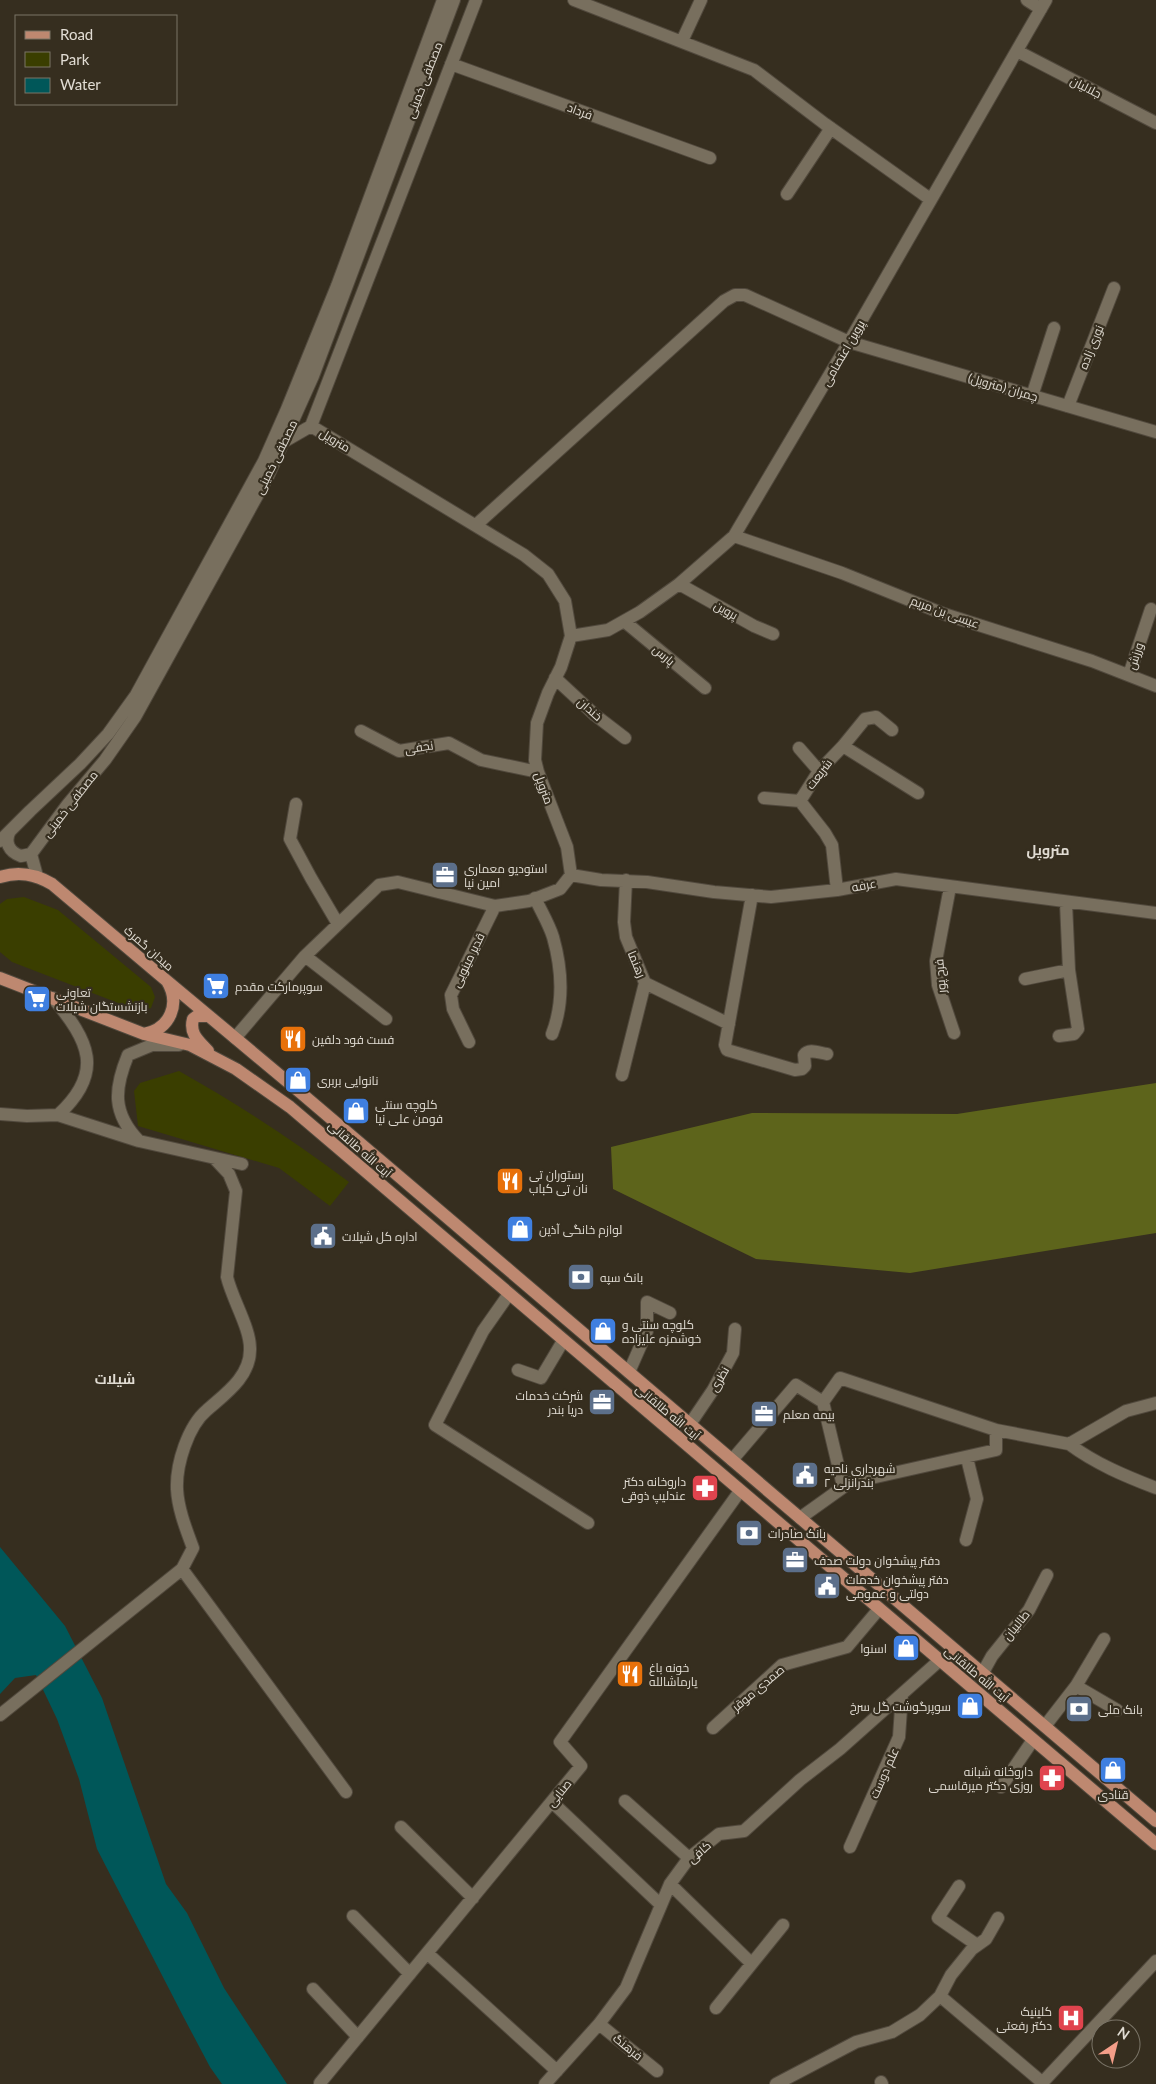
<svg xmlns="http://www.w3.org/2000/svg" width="1156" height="2084" viewBox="0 0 1156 2084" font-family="Lato,Cairo,sans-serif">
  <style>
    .green { fill: #3a3e00 }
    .forest { fill: #5d641b }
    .water { fill: #005759 }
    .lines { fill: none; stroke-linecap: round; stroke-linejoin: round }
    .street-casing { stroke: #51493d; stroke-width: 14 }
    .secondary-casing { stroke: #51493d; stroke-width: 14 }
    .primary-casing { stroke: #51493d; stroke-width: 14 }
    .street { stroke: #786f5e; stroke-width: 12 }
    .secondary { stroke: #786f5e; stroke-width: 12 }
    .primary { stroke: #be8870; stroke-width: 12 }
    .labels { text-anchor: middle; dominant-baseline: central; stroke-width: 4.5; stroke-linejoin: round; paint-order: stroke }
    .street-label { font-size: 12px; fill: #e1dcd3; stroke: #362e1f }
    .poi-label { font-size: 12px; fill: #e1dcd3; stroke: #362e1f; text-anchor: start }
    .neighbourhood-label { font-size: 14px; font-weight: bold; fill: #e1dcd3; stroke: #362e1f }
  </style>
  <rect width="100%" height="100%" fill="#362e1f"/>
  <!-- green -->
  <path class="green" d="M24,897L58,910L151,987L155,997L151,1008L139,1011L12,962L0,952V904L7,899Z
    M179,1071C238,1104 294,1141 349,1182L330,1206L279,1168L138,1126L134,1091L140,1083Z"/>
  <!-- forest -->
  <path class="forest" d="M1156,1083V1233L910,1273L756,1259L613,1189L611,1147L752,1113L957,1114Z"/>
  <!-- water -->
  <path class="water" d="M0,1547L65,1626L102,1698L166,1884L187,1913L224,1988L287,2084H222L210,2067L183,2016L97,1849L79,1779L57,1719L36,1675L15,1678L0,1694Z"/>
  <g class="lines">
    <!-- street casing -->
    <g class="street-casing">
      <path id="street" d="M574,0L754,70L825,124L930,199
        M1027,0L1041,9
        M682,41L701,0
        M1017,51L1156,123
        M451,64L710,158
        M787,194L831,128
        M1032,396L1054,328
        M1068,406L1114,288
        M311,426L476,0
        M285,441L311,426
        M476,525L724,301L735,295H745L849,342
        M734,536L842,573L944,614L1092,661L1156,686
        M679,584L754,626L773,634
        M624,621L705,688
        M571,636L608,630L640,612L679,584L734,536L849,342L1046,0
        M1129,675L1151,609
        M555,678L595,715L625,738
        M361,731L399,751L449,743L481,760L538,772
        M843,746L918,793
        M799,748L819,771
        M764,798L800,801
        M296,804L290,839L311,878L338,924
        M571,875L601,880L647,882L714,892L771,897L837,890L896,879L1156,913
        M950,887L936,961L938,985L954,1033
        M837,890L832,845L825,833L800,801L819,771L843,746L865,719L876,717L892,730
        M752,895L725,1045L727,1050L795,1070L802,1069L805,1066L804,1055C809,1048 819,1053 827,1054
        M535,898C541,911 549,924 553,937C562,969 564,1003 552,1034
        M305,956L386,1019
        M1025,979L1069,970
        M645,983L729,1024
        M53,998C89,1041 105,1072 58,1115
        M1059,1036L1074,1034L1078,1029L1069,970L1066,903
        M235,1038L305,956L379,885L398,882L495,906L529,901L560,889L571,875L567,847L538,772L535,760L537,723L548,693L561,667L571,636L565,601L548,574L524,555L311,426
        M469,1042L453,1009L451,995L495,906
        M622,1075L645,983L626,937L624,922L626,880
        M0,1114L27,1116L58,1115L139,1141L242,1164
        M139,1141C112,1113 114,1089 128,1055L152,1045H179
        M214,1158L229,1174L236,1191L227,1277C232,1299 251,1329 250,1350C250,1377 225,1394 207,1410C188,1426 176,1464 177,1489C178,1509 186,1529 193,1548L182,1569L346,1792
        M509,1294L483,1331L435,1425L588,1523
        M518,1370L541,1378L563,1341
        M629,1372L647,1331V1302L670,1313
        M823,1402L840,1378L996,1430L1069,1444L1126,1411L1156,1403
        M690,1424L713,1390L733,1353L735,1329
        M1069,1444C1096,1464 1125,1476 1156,1488
        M732,1460L796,1385L823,1402L843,1486
        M800,1518L849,1483L996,1450V1430
        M966,1540L977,1499L967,1458
        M982,1674L992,1656L1029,1610L1047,1575
        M1076,1686L1117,1710
        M0,1715L182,1569
        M1045,1726L1076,1686L1104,1639
        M713,1728L782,1665L847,1647L879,1609
        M1001,1787L1033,1740
        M625,1801L689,1858
        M552,1802L661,1905
        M401,1827L473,1898
        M850,1847L899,1737L902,1694
        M670,1884L751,1963
        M959,1886L938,1918L977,1945
        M353,1916L410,1974
        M998,1918L986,1939L972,1949L951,1975L940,1996L1043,2083
        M427,1953L557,2071
        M313,1989L358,2037
        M716,2008L783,1925
        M599,2024L657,2071
        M881,2082L882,2084
        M320,2083L581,1766L560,1742L740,1491
        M545,2084L599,2024L626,1988L670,1884L689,1858L719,1834L744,1831L800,1780L840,1749L940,1660
        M776,2084L856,2042L892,2032L920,2015L940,1996"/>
    </g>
    <!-- secondary casing -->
    <g class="secondary-casing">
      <path id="secondary" d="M849,342L1156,432
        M10,831C4,842 9,852 21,856L31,854
        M0,841L30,811L80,764L108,734L136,695L264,461L287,409L337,286L443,0
        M37,876L31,854L68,804L105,760L135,717L268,476L313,376L454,0
        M1041,2084L1156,1961"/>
    </g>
    <!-- primary casing -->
    <g class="primary-casing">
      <path id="primary" d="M0,877C19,871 35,874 52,884L167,981C181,1004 170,1029 144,1034
        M0,978L144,1034L190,1045L236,1069L290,1107L1156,1844
        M167,981L301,1093L1156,1821
        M206,1016H197L193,1019C189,1034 199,1041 208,1051"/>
    </g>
    <!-- street -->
    <use href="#street" class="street"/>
    <!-- secondary -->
    <use href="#secondary" class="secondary"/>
    <!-- primary -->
    <use href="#primary" class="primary"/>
  </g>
  <!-- icons -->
  <defs>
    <g id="office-square" transform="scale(1.4375)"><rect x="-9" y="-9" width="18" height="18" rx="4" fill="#5c6f8a" stroke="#362e1f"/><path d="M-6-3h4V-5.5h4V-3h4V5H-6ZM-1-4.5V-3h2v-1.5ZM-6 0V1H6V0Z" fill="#fff"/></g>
    <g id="supermarket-square" transform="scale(1.4375)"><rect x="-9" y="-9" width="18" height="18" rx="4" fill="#3f7fe0" stroke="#362e1f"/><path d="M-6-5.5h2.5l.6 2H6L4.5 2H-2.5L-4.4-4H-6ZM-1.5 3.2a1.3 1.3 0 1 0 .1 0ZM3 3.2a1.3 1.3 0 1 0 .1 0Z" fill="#fff"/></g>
    <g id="restaurant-square" transform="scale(1.4375)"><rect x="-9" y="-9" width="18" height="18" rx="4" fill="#e8710a" stroke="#362e1f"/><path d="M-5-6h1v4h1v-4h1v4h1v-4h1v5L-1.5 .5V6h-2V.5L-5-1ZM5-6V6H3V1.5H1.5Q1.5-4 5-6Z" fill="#fff"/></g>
    <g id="shop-square" transform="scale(1.4375)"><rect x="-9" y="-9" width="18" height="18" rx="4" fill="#3f7fe0" stroke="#362e1f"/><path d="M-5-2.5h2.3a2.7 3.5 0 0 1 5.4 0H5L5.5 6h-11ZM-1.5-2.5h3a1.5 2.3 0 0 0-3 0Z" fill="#fff"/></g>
    <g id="civic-square" transform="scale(1.4375)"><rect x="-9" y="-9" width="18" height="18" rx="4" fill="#5c6f8a" stroke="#362e1f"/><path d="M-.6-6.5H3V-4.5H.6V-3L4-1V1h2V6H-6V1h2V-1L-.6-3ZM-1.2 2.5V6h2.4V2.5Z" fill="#fff"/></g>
    <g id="bank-square" transform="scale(1.4375)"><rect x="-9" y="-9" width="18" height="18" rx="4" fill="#5c6f8a" stroke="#362e1f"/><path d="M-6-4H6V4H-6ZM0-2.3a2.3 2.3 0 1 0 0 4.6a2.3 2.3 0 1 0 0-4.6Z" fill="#fff"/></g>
    <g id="pharmacy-square" transform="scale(1.4375)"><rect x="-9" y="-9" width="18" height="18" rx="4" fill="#e0444e" stroke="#362e1f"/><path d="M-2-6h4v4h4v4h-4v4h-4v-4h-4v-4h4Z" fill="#fff"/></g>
    <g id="hospital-square" transform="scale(1.4375)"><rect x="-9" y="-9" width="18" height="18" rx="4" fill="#e0444e" stroke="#362e1f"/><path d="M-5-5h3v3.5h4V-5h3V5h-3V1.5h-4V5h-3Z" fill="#fff"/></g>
  </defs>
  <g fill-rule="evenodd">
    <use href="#office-square" x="445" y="875"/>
    <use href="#supermarket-square" x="216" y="986"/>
    <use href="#supermarket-square" x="37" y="999"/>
    <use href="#restaurant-square" x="293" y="1039"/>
    <use href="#shop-square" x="298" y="1080"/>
    <use href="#shop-square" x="356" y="1111"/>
    <use href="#restaurant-square" x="510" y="1181"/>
    <use href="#shop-square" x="520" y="1229"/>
    <use href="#civic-square" x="323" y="1236"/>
    <use href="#bank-square" x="581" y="1277"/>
    <use href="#shop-square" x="603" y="1331"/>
    <use href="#office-square" x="602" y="1402"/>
    <use href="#office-square" x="764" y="1414"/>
    <use href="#civic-square" x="805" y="1475"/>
    <use href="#pharmacy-square" x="705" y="1488"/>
    <use href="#bank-square" x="749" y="1533"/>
    <use href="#office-square" x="795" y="1560"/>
    <use href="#civic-square" x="827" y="1586"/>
    <use href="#shop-square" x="906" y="1648"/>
    <use href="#restaurant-square" x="630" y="1674"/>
    <use href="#shop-square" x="970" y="1706"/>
    <use href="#bank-square" x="1079" y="1709"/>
    <use href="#shop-square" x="1113" y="1770"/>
    <use href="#pharmacy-square" x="1052" y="1778"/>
    <use href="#hospital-square" x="1071" y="2018"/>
  </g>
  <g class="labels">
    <!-- street labels -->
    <g class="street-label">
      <text transform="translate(424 80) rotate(-69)">مصطفی خمینی</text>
      <text transform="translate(1086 87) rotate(27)">جلالیان</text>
      <text transform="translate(580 111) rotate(20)">فرداد</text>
      <text transform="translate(1091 347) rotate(-68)">نوری زاده</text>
      <text transform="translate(843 353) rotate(-60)">پروین اعتصامی</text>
      <text transform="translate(1003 387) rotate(16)">چمران (متروپل)</text>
      <text transform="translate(335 440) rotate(31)">متروپل</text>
      <text transform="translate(276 457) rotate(-64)">مصطفی خمینی</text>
      <text transform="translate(726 610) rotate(29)">پروین</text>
      <text transform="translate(945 612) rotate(20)">عیسی بن مریم</text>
      <text transform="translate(664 655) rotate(41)">پارس</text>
      <text transform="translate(1135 656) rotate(-72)">ورزش</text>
      <text transform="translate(590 709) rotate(41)">خندان</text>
      <text transform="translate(419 747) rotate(-9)">نجفی</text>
      <text transform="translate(819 774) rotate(-53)">شریعت</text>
      <text transform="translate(544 788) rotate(70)">متروپل</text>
      <text transform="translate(70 804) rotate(-52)">مصطفی خمینی</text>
      <text transform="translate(864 885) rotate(-11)">عرفه</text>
      <text transform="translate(149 948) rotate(41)">میدان گمرک</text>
      <text transform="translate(468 960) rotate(-64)">قدیر مینویی</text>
      <text transform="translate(637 964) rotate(67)">رهنما</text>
      <text transform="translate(940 976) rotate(-95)">فرح پور</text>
      <text transform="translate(360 1149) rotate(41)">آیت الله طالقانی</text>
      <text transform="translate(719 1379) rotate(-60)">نظری</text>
      <text transform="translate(668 1412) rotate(40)">آیت الله طالقانی</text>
      <text transform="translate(1016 1625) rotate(-51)">طالبیان</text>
      <text transform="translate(977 1674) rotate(40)">آیت الله طالقانی</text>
      <text transform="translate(758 1688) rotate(-40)">صمدی موقر</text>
      <text transform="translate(884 1773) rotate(-66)">علم دوست</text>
      <text transform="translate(559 1793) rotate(-51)">صنایی</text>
      <text transform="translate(699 1852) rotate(-41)">کافی</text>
      <text transform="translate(628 2047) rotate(39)">فرهنگ</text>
    </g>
    <!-- poi labels -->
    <g class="poi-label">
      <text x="464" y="868">استودیو معماری<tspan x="464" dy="14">امین نیا</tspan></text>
      <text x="235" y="986">سوپرمارکت مقدم</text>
      <text x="56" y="992">تعاونی<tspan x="56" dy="14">بازنشستگان شیلات</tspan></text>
      <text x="312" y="1039">فست فود دلفین</text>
      <text x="317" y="1080">نانوایی بربری</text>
      <text x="375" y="1104">کلوچه سنتی<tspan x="375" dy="14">فومن علی نیا</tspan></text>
      <text x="529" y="1174">رستوران تی<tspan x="529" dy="14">نان تی کباب</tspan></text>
      <text x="539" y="1229">لوازم خانگی آذین</text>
      <text x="342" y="1236">اداره کل شیلات</text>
      <text x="600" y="1277">بانک سپه</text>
      <text x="622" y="1324">کلوچه سنتی و<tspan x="622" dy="14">خوشمزه علیزاده</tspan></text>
      <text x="583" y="1395" text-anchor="end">شرکت خدمات<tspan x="583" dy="14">دریا بندر</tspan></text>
      <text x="783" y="1414">بیمه معلم</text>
      <text x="824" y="1468">شهرداری ناحیه<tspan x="824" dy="14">۲ بندرانزلی</tspan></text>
      <text x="686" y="1481" text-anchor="end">داروخانه دکتر<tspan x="686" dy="14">عندلیپ ذوقی</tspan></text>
      <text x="768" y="1533">بانک صادرات</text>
      <text x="814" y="1560">دفتر پیشخوان دولت صدف</text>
      <text x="846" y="1579">دفتر پیشخوان خدمات<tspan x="846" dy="14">دولتی و عمومی</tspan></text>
      <text x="887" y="1648" text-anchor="end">اسنوا</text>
      <text x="649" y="1667">خونه باغ<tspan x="649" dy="14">یارماشالله</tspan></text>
      <text x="951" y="1706" text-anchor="end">سوپرگوشت گل سرخ</text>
      <text x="1098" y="1709">بانک ملی</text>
      <text x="1033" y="1771" text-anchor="end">داروخانه شبانه<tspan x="1033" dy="14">روزی دکتر میرقاسمی</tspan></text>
      <text x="1113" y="1794" text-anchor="middle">قنادی</text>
      <text x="1052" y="2011" text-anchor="end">کلینیک<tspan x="1052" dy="14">دکتر رفعتی</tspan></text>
    </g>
    <!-- neighbourhood labels -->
    <g class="neighbourhood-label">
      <text x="1048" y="849">متروپل</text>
      <text x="115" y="1378">شیلات</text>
    </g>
  </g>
  <!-- legend -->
  <rect x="15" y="15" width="162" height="90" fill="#362e1f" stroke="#7a7467"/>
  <rect x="25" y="31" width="25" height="8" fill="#be8870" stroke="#7a7467"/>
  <text x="60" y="40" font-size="15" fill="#e1dcd3">Road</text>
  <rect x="25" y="52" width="25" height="15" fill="#3a3e00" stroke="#7a7467"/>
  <text x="60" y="65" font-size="15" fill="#e1dcd3">Park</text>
  <rect x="25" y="78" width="25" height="15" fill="#005759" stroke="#7a7467"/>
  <text x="60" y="90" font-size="15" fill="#e1dcd3">Water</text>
  <!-- north arrow -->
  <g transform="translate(1116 2044) rotate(35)"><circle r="24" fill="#362e1f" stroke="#7a7467"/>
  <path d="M0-4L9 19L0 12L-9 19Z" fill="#f49e89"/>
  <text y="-8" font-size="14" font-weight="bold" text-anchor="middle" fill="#e1dcd3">N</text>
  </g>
</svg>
